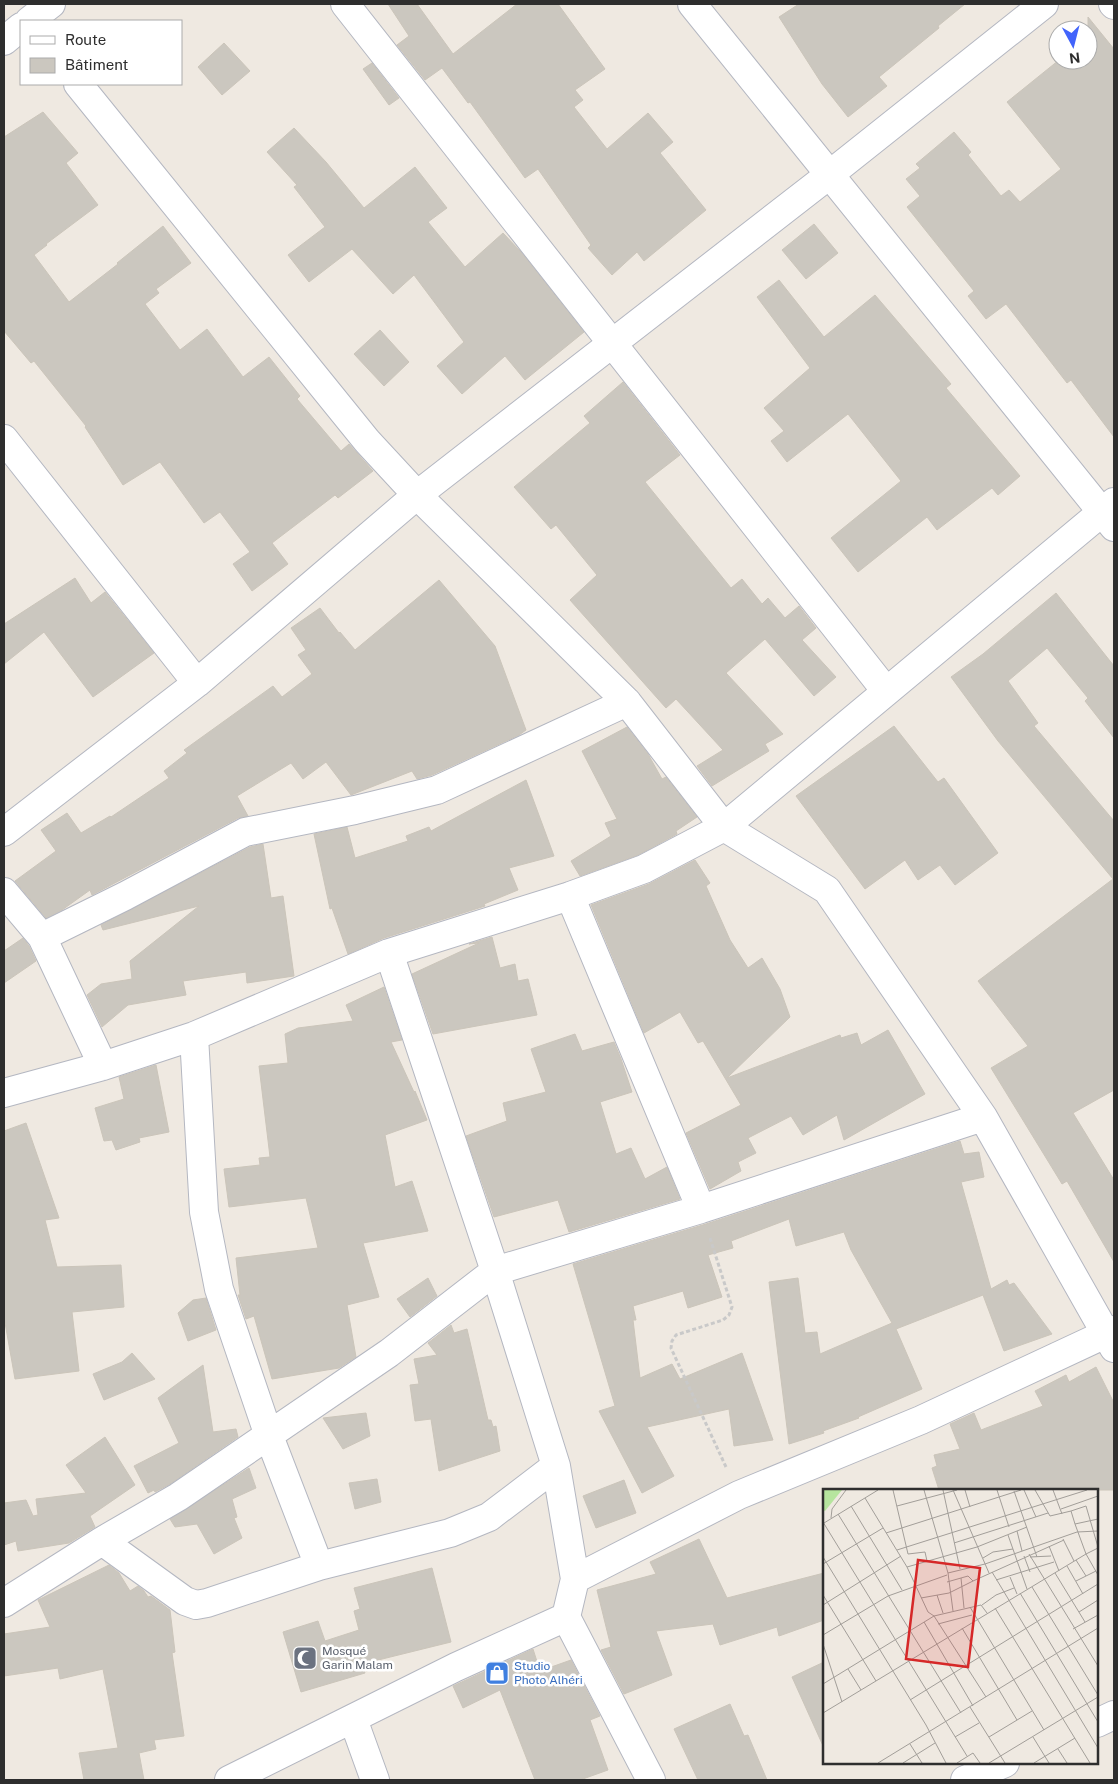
<svg xmlns="http://www.w3.org/2000/svg" width="1118" height="1784" viewBox="0 0 1118 1784" font-family="'Public Sans',sans-serif">
  <style>
    .building { fill: #cbc7bf; stroke: #cbc5ba }
    .lines { fill: none; stroke-linecap: round; stroke-linejoin: round }
    .minor-casing { stroke: #b4b7c1; stroke-width: 30 }
    .path { stroke: #c9c9c9; stroke-width: 3; stroke-dasharray: 4 2.5; stroke-linecap: butt }
    .minor { stroke: #fff; stroke-width: 28 }
    .labels { text-anchor: middle; dominant-baseline: central; stroke-width: 5; stroke-linejoin: round; paint-order: stroke }
    .worship-label { font-size: 12px; fill: #5b616d; stroke: #fff; text-anchor: start }
    .shop-label { font-size: 12px; fill: #366cbe; stroke: #fff; text-anchor: start }
    .inset-road { fill: none; stroke: #a29e99; stroke-width: 1 }
    .view { fill: #d62828; fill-opacity: 0.15; stroke: #d62828; stroke-width: 2.5 }
    .inset-edge { fill: none; stroke: #2e2e2e; stroke-width: 2.5 }
  </style>
  <rect width="100%" height="100%" fill="#efe9e1"/>
  <!-- building -->
  <path class="building" d="M388,4H417L453,54L517,4H558L605,69L575,90L583,100L574,107L607,149L648,113L673,142L660,153L706,210L644,261L637,252L612,275L588,248L591,245L538,169L525,178L470,102L468,103L442,68L425,80L397,45L409,36Z
    M799,4H965L938,26L939,28L879,77L887,86L848,117L822,84L779,17Z
    M1088,17L1114,49V437L1071,380L1067,383L1006,304L986,319L968,296L974,291L907,207L920,196L906,179L920,168L916,164L954,132L971,152L968,155L1001,196L1009,190L1020,202L1061,169L1007,102L1059,60H1088Z
    M224,43L250,71L222,95L198,67Z
    M372,63L399,98L389,105L363,69Z
    M43,112L78,153L66,163L98,205L46,244L47,245L34,255L69,302L118,264L117,263L163,226L191,263L156,289L159,293L145,304L180,350L207,329L243,377L269,357L300,396L297,399L341,451L349,444L373,471L338,498L335,495L272,543L288,564L252,591L233,564L250,552L220,512L204,523L160,462L123,485L85,427L86,426L34,361L31,363L4,331V137Z
    M294,128L326,162L364,208L415,167L447,208L428,222L465,267L503,233L521,252L584,332L525,380L505,356L462,394L437,366L464,342L414,275L393,294L352,249L309,282L288,255L325,227L294,187L297,185L267,152Z
    M814,224L838,253L806,279L782,250Z
    M779,280L824,337L875,295L951,384L946,388L1020,476L998,495L992,488L937,530L927,517L858,572L831,538L901,481L848,414L787,462L771,441L784,431L764,408L810,368L757,297Z
    M380,330L409,362L384,386L354,354Z
    M623,382L680,455L645,482L731,588L742,579L762,604L768,598L785,618L799,606L816,628L802,640L836,677L814,696L765,639L726,673L783,734L765,744L769,751L712,786L697,766L723,750L676,699L666,708L570,600L597,575L556,525L551,529L514,487L590,423L584,416Z
    M75,578L91,603L105,592L154,653L93,697L44,632L4,664V624Z
    M439,580L495,646L526,730L519,735L432,775L417,779L412,771L351,795L326,762L303,779L291,763L237,796L248,816L238,818L92,895L90,890L62,910L46,918L15,881L56,851L41,830L67,813L81,833L110,816L111,817L169,778L164,771L187,753L184,750L273,686L282,697L312,674L298,655L306,650L291,628L320,608L339,633L340,632L355,650Z
    M1056,593L1114,666V738L1085,701L1088,698L1047,648L1008,681L1038,723L1034,726L1114,821V1090L1073,1113L1114,1180V1262L1067,1181L1062,1184L991,1068L1028,1046L978,981L1113,879L998,741L951,677L983,654Z
    M894,726L938,782L944,778L998,853L955,885L940,865L918,880L905,860L865,889L796,796Z
    M627,727L648,754L662,779L666,777L697,817L676,831L677,834L638,855L580,876L571,861L611,836L605,823L617,819L582,751Z
    M526,780L554,856L509,868L518,890L484,904L485,906L384,938L348,954L332,908L330,909L314,834L347,827L355,858L408,841L406,836L429,827L431,831Z
    M263,844L271,898L283,896L294,976L247,983L246,972L183,981L186,995L128,1005L102,1027L87,995L101,984L132,979L130,961L199,906L103,930L101,925L250,847Z
    M695,860L710,883L706,886L730,940L748,968L762,958L780,989L790,1017L727,1078L840,1035L841,1038L857,1033L861,1045L888,1030L925,1094L844,1140L837,1115L803,1135L791,1116L748,1138L756,1153L738,1162L741,1171L710,1189L686,1133L741,1105L703,1041L698,1043L680,1012L644,1033L591,905L649,884Z
    M492,937L500,968L515,964L518,981L528,979L537,1015L433,1034L412,974L479,943L469,944Z
    M23,938L29,946L36,961L4,983V951Z
    M384,987L402,1040L391,1042L414,1092L415,1091L427,1120L385,1135L395,1187L412,1181L428,1231L363,1243L379,1297L347,1305L356,1357L339,1368L272,1379L254,1316L246,1319L238,1295H240L236,1258L318,1248L306,1198L229,1207L224,1169L260,1165L259,1158L270,1157L259,1066L288,1063L285,1034L298,1028L353,1021L346,1005Z
    M575,1034L582,1051L614,1042L621,1059L632,1092L600,1102L616,1154L631,1148L645,1179L667,1167L680,1199L569,1232L558,1200L494,1217L466,1136L507,1121L503,1103L546,1092L531,1049Z
    M156,1065L169,1132L139,1138L140,1142L116,1150L112,1140L104,1141L95,1108L124,1099L119,1077Z
    M26,1123L59,1218L45,1220L57,1267L121,1265L124,1307L72,1312L79,1371L15,1379L4,1317V1131Z
    M960,1141L964,1154L979,1152L984,1177L961,1182L991,1289L1007,1280L1009,1285L1014,1283L1052,1334L1004,1351L983,1295L896,1329L922,1389L858,1417L859,1418L823,1431L824,1433L789,1444L769,1282L798,1278L805,1333L817,1332L820,1354L892,1323L851,1250L844,1232L796,1246L789,1219L731,1241L733,1248L708,1255L722,1297L688,1308L683,1291L633,1306L636,1320H633L640,1378L672,1364L680,1379L742,1353L773,1440L734,1446L729,1409L647,1427L674,1476L642,1493L599,1411L615,1406L573,1264L706,1224Z
    M428,1278L437,1296L410,1317L397,1299Z
    M206,1298L216,1330L188,1341L178,1313L193,1300Z
    M451,1325L454,1333L467,1329L488,1420H491L493,1427L496,1426L500,1451L439,1471L431,1419L415,1421L410,1385L419,1384L414,1359L437,1355L428,1343Z
    M132,1353L155,1379L104,1400L93,1374L122,1362Z
    M203,1365L213,1432L236,1429L238,1437L170,1484L155,1492L154,1490L148,1493L134,1466L179,1443L158,1398Z
    M1096,1367L1114,1403V1490H939L932,1468L937,1466L934,1455L960,1449L950,1424L974,1413L981,1430L1043,1406L1035,1391L1066,1375L1069,1382Z
    M366,1413L370,1436L343,1449L323,1418Z
    M105,1437L135,1485L90,1516L95,1527L69,1543L18,1551L16,1541L4,1545V1503L26,1500L33,1516L38,1515L36,1499L86,1493L66,1465Z
    M249,1468L256,1488L232,1499L237,1517L234,1518L242,1538L214,1554L197,1524L175,1527L170,1519Z
    M377,1479L381,1502L355,1509L349,1483Z
    M624,1480L636,1513L596,1528L583,1496Z
    M699,1539L727,1598L824,1573V1620L779,1636L777,1627L720,1645L713,1624L656,1631L672,1675L624,1694L601,1650L611,1647L597,1590L656,1574L650,1562Z
    M109,1565L119,1573L130,1591L138,1586L144,1591L148,1597L151,1596L170,1610L175,1652L172,1653L184,1736L154,1740L156,1749L139,1753L144,1780H84L79,1753L118,1748L103,1669L60,1679L58,1668L4,1676V1634L50,1627L38,1600Z
    M432,1568L451,1642L362,1664L365,1673L301,1692L283,1632L318,1621L325,1641L359,1630L354,1611L360,1609L354,1588Z
    M533,1649L540,1671L571,1660L600,1716L590,1720L608,1770L580,1780H535L500,1690L463,1708L453,1686Z
    M824,1662V1748L792,1677Z
    M730,1704L744,1736L748,1735L767,1780H698L674,1729Z"/>
  <g class="lines">
    <!-- minor casing -->
    <g class="minor-casing">
      <path id="minor" d="M345,4L886,691
        M692,4L1114,527
        M1113,4L1114,5
        M29,21L51,4
        M4,41L21,27
        M78,84L367,441L417,495L627,702L724,827L1114,502
        M4,439L197,683
        M4,832L197,683L417,495L829,175L1044,4
        M4,892L42,937L103,1066
        M570,896L701,1209
        M42,937L125,896L245,832L355,810L437,790L627,702
        M389,953L495,1271L556,1466L575,1579L566,1617L651,1780
        M194,1036L204,1212L219,1289L269,1436L319,1566
        M4,1093L103,1066L194,1036L389,953L570,896L644,869L724,827L827,890L983,1117L1114,1348
        M102,1541L178,1497L389,1353L495,1271L701,1209L983,1117
        M575,1579L739,1495L921,1420L1114,1330
        M4,1603L102,1541L185,1601L196,1605L207,1603L319,1566L450,1533L489,1517L556,1466
        M353,1719L375,1780
        M1097,1723L1114,1715
        M229,1780L456,1667L566,1617
        M965,1780L1005,1763"/>
    </g>
    <!-- path -->
    <path class="path" d="M710,1238L732,1307L729,1315L723,1320L676,1335L672,1341L671,1348L726,1467"/>
    <!-- minor -->
    <use href="#minor" class="minor"/>
  </g>
  <!-- icons -->
  <defs>
    <g id="mosque-square" transform="scale(1.25)"><rect x="-9" y="-9" width="18" height="18" rx="4" fill="#6b7280" stroke="#fff"/><path d="M3.5-4.9A6 6 0 1 0 3.5 4.9A5 5 0 1 1 3.5-4.9Z" fill="#fff"/></g>
    <g id="shop-square" transform="scale(1.25)"><rect x="-9" y="-9" width="18" height="18" rx="4" fill="#3f7fe0" stroke="#fff"/><path d="M-5-2.5h2.3a2.7 3.5 0 0 1 5.4 0H5L5.5 6h-11ZM-1.5-2.5h3a1.5 2.3 0 0 0-3 0Z" fill="#fff"/></g>
  </defs>
  <g fill-rule="evenodd">
    <use href="#mosque-square" x="305" y="1658"/>
    <use href="#shop-square" x="497" y="1673"/>
  </g>
  <g class="labels">
    <!-- worship labels -->
    <g class="worship-label">
      <text x="322" y="1651">Mosqué<tspan x="322" dy="14">Garin Malam</tspan></text>
    </g>
    <!-- shop labels -->
    <g class="shop-label">
      <text x="514" y="1666">Studio<tspan x="514" dy="14">Photo Alhéri</tspan></text>
    </g>
  </g>
  <!-- overview -->
  <g transform="translate(823 1489)">
    <rect width="275" height="275" fill="#efe9e1"/>
    <path d="M0,1H19L2,22L0,21Z" fill="#b6e59e"/>
    <path class="inset-road" d="M70,1L85,65L102,63L104,72M101,1L125,84L130,122M120,1L137,80M130,1L166,84M142,1L147,18M174,1L186,38M201,1L213,28M212,1L227,27L248,22L252,35L275,30M230,1L239,25M191,2L214,68M42,9L84,78L105,123L111,127L158,116L164,124M28,17L79,101M74,17L134,1M238,20L275,7M248,22L263,17L275,58M15,25L138,224M8,29L9,20L23,1M0,33L144,267M1,34L55,1M252,35L263,65L275,59M194,42L199,62M63,44L198,1M185,46L204,100M240,50L251,72M131,54L225,24M226,57L236,82M74,61L264,1M206,65L275,177M201,67L207,83M0,68L103,236L123,274M207,68L228,67M160,69L170,63L190,60M253,71L263,87M0,75L60,39M244,77L260,105M84,78L154,58L204,38M169,83L275,259M125,84L162,75L254,43L275,42M232,84L262,133M187,88L194,105M138,89L141,119M173,91L231,73M253,92L273,82M124,93L145,87L150,92L241,51M209,98L275,206M197,104L275,233M0,106L53,192M114,106L120,124M98,109L126,104L150,92M0,116L78,67M159,116L173,106L191,99M147,118L221,241M172,119L267,274M256,123L275,111M101,133L150,217M115,135L149,126M139,139L194,231M250,140L275,126M0,146L65,107L124,86M0,155L19,213M25,180L38,201M0,195L111,127L163,208M87,211L275,95M147,218L182,274M0,224L263,65L275,86M132,248L156,234M166,248L209,222M210,248L226,274M87,255L99,274M235,260L244,274M55,274L275,139M80,274L112,254M134,274L150,264L157,274M166,274L275,208M211,274L252,249"/>
    <path class="view" d="M95,71L157,79L145,178L83,170Z"/>
    <rect width="275" height="275" class="inset-edge"/>
  </g>
  <!-- border -->
  <rect width="1118" height="1784" fill="none" stroke="#2e2e2e" stroke-width="10"/>
  <!-- legend -->
  <rect x="20" y="20" width="162" height="65" fill="#ffffff" stroke="#ababab"/>
  <rect x="30" y="36" width="25" height="8" fill="#ffffff" stroke="#ababab"/>
  <text x="65" y="45" font-size="15" fill="#2e2e2e">Route</text>
  <rect x="30" y="58" width="25" height="15" fill="#cbc7bf" stroke="#ababab"/>
  <text x="65" y="70" font-size="15" fill="#2e2e2e">Bâtiment</text>
  <!-- north arrow -->
  <g transform="translate(1073 45) rotate(173)"><circle r="24" fill="#ffffff" stroke="#ababab"/>
  <path d="M0-4L9 19L0 12L-9 19Z" fill="#4264fb"/>
  <text y="-8" font-size="14" font-weight="bold" text-anchor="middle" fill="#2e2e2e">N</text>
  </g>
</svg>
